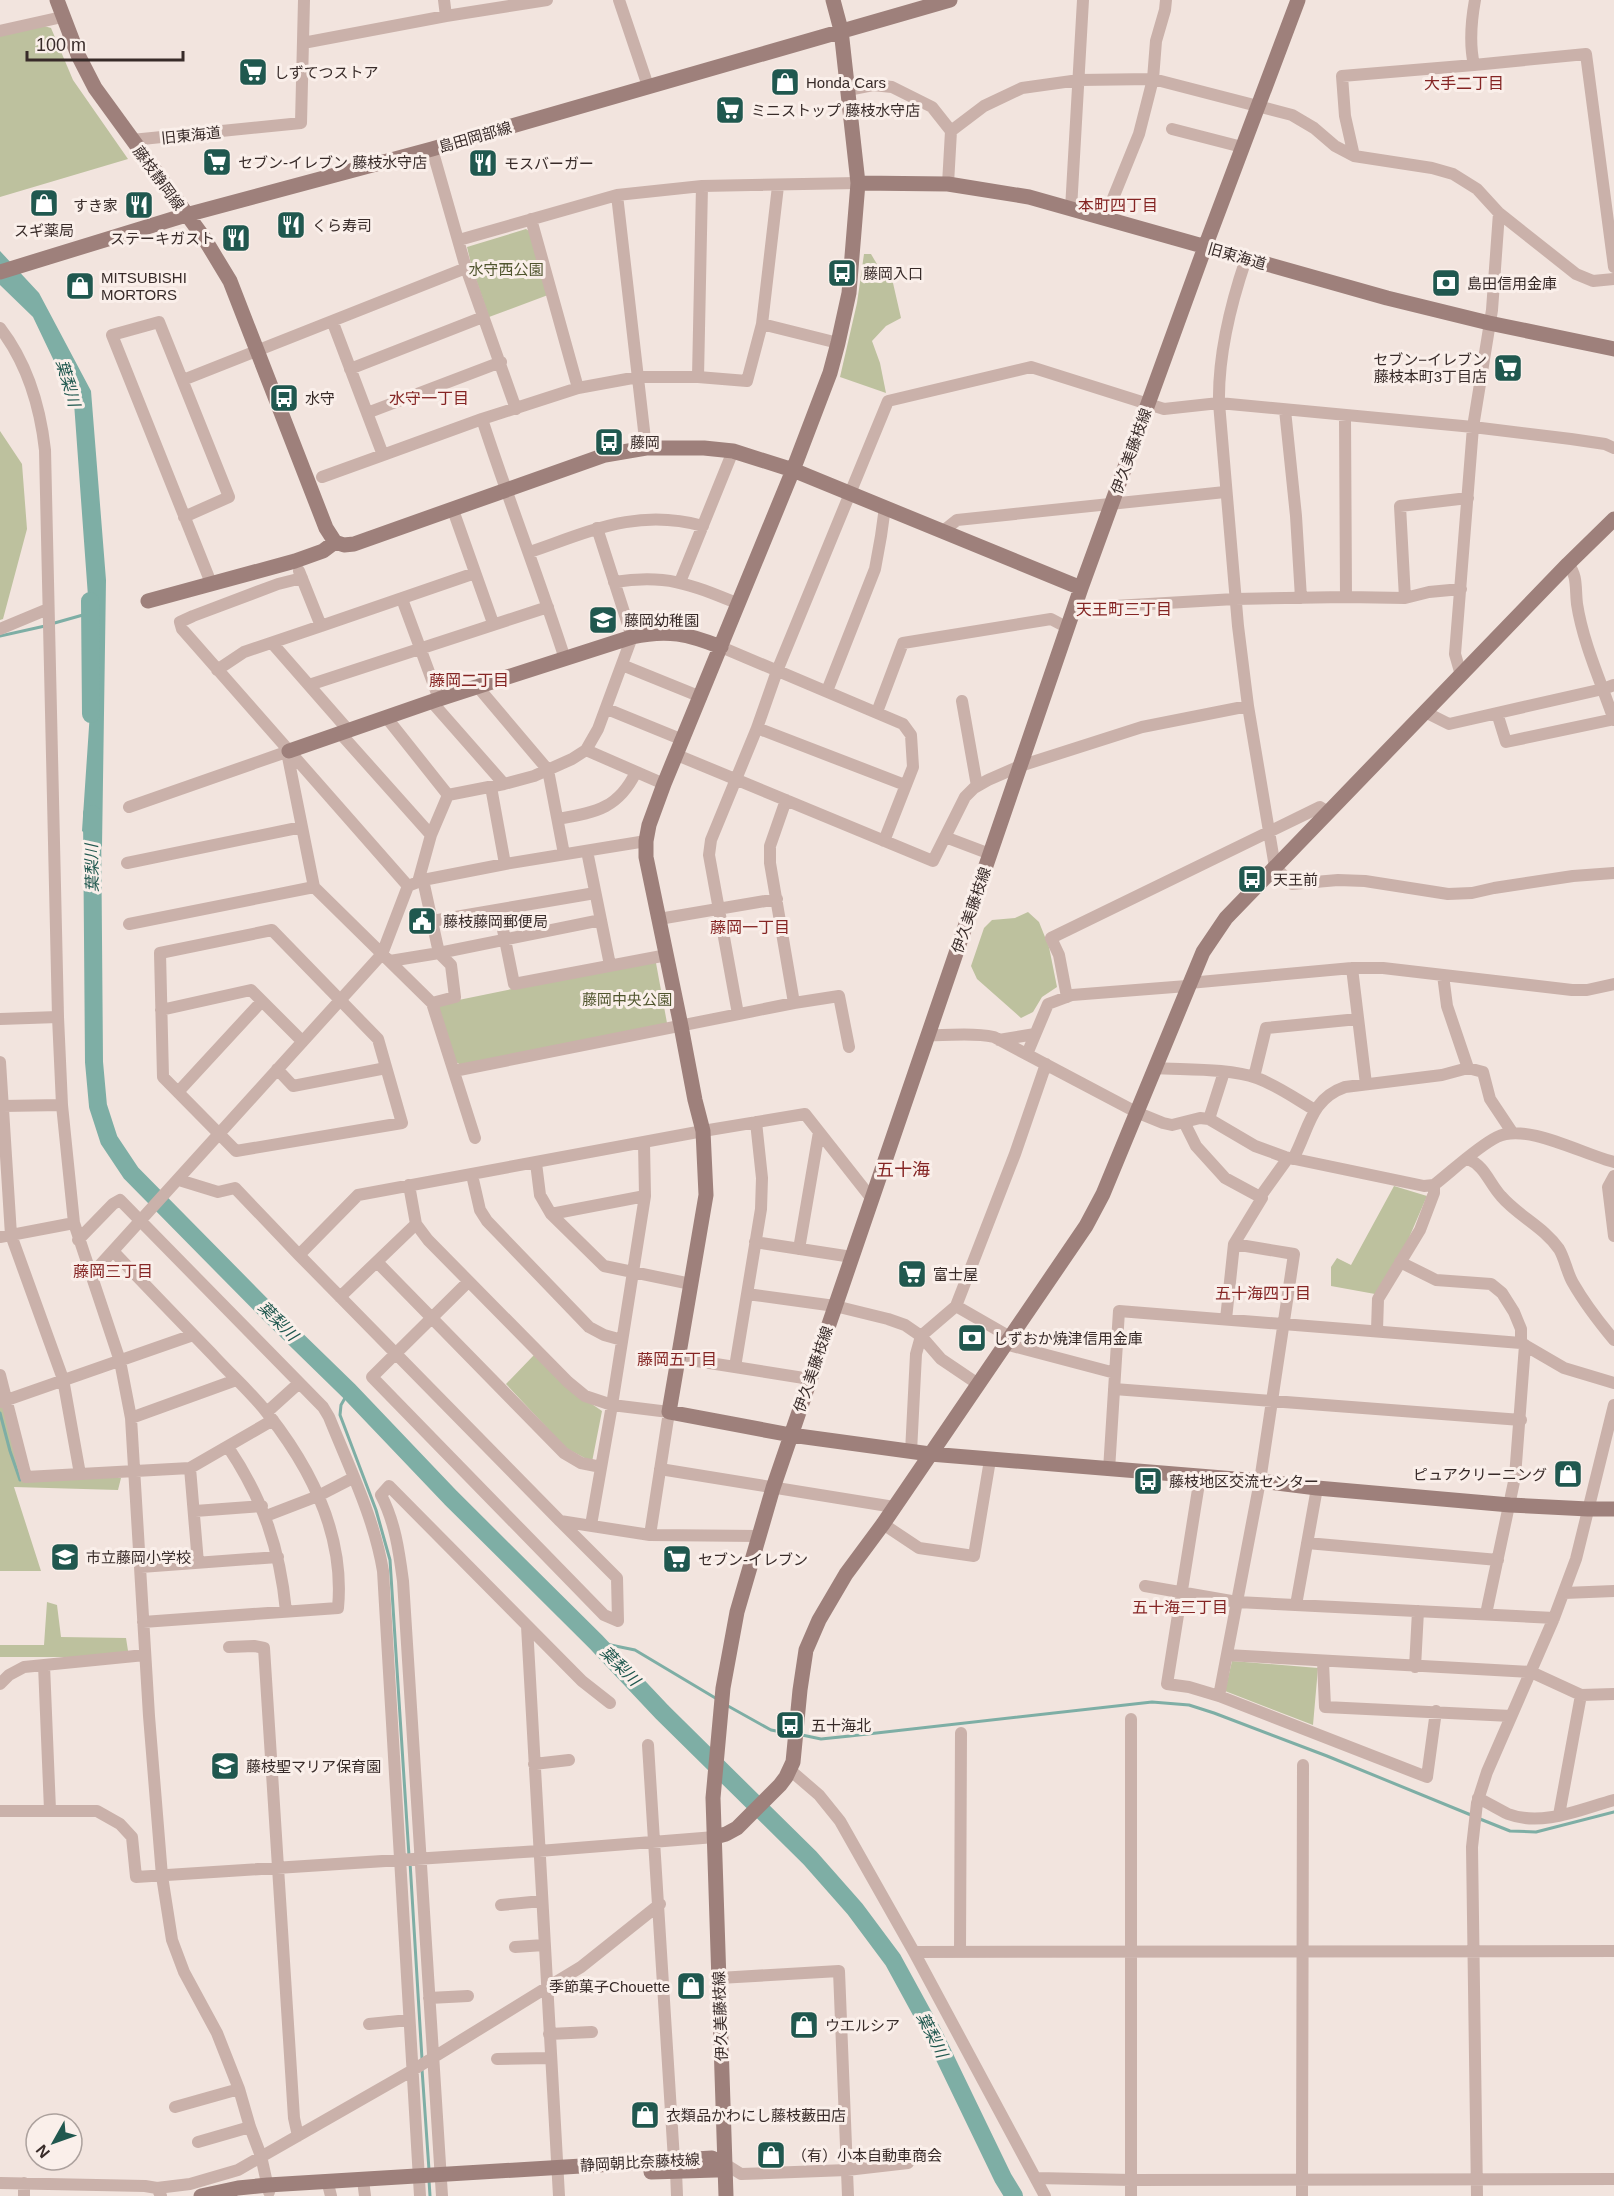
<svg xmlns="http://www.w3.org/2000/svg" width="1614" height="2196" viewBox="0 0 1614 2196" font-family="Helvetica,'Noto Sans JP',sans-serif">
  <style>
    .green { fill: #bdc19e }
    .water { fill: #7eaea5 }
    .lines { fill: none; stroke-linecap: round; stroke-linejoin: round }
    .stream { stroke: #7eaea5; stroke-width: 3 }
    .river { stroke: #7eaea5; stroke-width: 18 }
    .street { stroke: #cab1aa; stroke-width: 12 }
    .secondary { stroke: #9e807b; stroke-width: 15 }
    .labels { text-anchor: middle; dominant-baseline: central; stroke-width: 6; stroke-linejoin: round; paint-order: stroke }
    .poi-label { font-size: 15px; fill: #382b29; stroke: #faefea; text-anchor: start }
    .street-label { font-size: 15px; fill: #382b29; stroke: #faefea }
    .park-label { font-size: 15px; fill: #50552e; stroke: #faefea }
    .neighbourhood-label { font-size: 16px; fill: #852524; stroke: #faefea }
    .water-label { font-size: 16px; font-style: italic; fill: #20584f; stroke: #faefea }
    .quarter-label { font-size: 18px; fill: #852524; stroke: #faefea }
  </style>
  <rect width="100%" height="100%" fill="#f2e4de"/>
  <!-- green -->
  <path class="green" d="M44,26L51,28L73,80L128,159L0,197V36Z
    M526,229L529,231L548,295L489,317L472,268L467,247Z
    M864,254H871L881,271L893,283L901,318L886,326L872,341L880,363L886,393L840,377L857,303Z
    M0,431L22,464L27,529L3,619L0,620Z
    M1028,912L1039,922L1049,947L1057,987L1042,997L1033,1012L1021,1018L977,979L971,966L984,928L992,920L1015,918Z
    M653,960L656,963L667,1023L461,1065L454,1061L437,1010L439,1004Z
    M1394,1186L1427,1196L1408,1240L1375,1294L1331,1286V1267L1337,1258L1351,1265Z
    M534,1355L567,1387L602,1411L592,1462L566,1448L506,1384Z
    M4,1406L26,1476L121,1478L118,1490L14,1487L41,1571H0V1408Z
    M47,1602L57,1605L61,1637L126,1638L129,1657H0V1645H44Z
    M1232,1661L1318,1668L1313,1725L1225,1691Z"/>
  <!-- water -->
  <path class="water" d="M0,251L39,293L91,391L106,580L102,847L82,831L91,697L90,624L74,403L33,317L0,285Z"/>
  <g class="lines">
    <!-- stream -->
    <path class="stream" d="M51,624L90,613
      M0,636L45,626
      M349,1391L341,1405L340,1415L376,1510L390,1560L409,1856
      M0,1413L10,1451L20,1480
      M596,1642L635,1650L717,1699
      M728,1706L771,1730L792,1734
      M802,1735L821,1739L850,1736L1152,1702L1189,1705L1214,1713L1327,1756L1471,1815
      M1480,1819L1510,1831L1536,1832L1614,1812
      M410,1862L422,2059
      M422,2069L429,2170
      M429,2180L430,2196"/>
    <!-- river -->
    <path class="river" d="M90,601L91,714
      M92,814L94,1062L98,1106L109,1140L131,1173L273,1317L349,1391L451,1498L596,1642L662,1712L810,1858L855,1909L893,1960L934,2035L1003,2178L1014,2196"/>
    <!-- street -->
    <path class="street" d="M444,0L446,16
      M619,0L648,86
      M1475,0C1471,22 1469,43 1474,65L1586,54L1614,267
      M0,31L62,17
      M303,43L446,16L547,0
      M848,90L873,85L892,87L932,107L951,131L948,184
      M1172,129L1242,147
      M951,131L984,106L1022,88L1079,80L1153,79L1292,115L1314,128L1335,146L1354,156L1432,168L1453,174L1477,189L1499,213L1576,274L1593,281L1614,279
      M132,140L301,123L304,0
      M432,149L466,268L516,409
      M1354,156L1345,116L1342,76L1474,65
      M617,195L646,448
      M1071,209L1083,0
      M1105,218L1139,134L1153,79L1156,41L1165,10L1166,0
      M531,219L578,388
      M459,240L617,195L702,186L858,183
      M1246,259C1230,306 1218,354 1219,403L1238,626L1248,706L1275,867L1292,884L1338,880L1365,881L1448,894L1472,893L1494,888L1573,876L1614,873
      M333,323L383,455L482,419L578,388L638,377H698L747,381L762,324L838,343
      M762,324L778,186
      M0,328C27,363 40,406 45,450L58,1017L62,1105L74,1223L120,1361L131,1418L149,1716L162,1876L172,1940L184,1972L217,2033L239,2089L250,2127L261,2156L269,2192
      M350,369L483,317
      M698,377L702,186
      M183,380L466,268
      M1285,410L1296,516L1301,598
      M367,413L501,362
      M1345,416L1346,597
      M482,419C508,499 539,578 565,659
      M322,477L383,455
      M453,510L493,623
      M184,517L229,497L159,322L112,335L211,583
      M942,532L957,520L1225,492
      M530,552C591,531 637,508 703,526
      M1568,564C1578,576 1575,588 1577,604C1583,643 1601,682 1614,720
      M302,578L278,584L193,616L180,622L182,629L408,886L423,880L505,864L646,841
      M614,582C667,574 690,584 739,604
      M680,582L733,451
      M1405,598L1400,506L1468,498
      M402,599L439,699
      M1097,607L1235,599L1346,597L1405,598L1429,592L1461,589
      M321,626L475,573
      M0,629L48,609
      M272,643L349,731
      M721,647L903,724L911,735L913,767L884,841
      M622,665L701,697
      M217,670L244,652L321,626L299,571
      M1461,675L1455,654L1473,427L1492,310L1499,213
      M309,685L548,607
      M477,686L548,770L564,854
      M827,691L875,569L881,536L885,507
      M431,701L504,784
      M962,701L977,786
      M607,709L683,740
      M877,712L903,643L1051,619L1068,628
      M1425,712L1449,724L1603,689L1614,685
      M1497,713L1506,742L1614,719
      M386,717L448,795L504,784L534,776L572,759L586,750L598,729L632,637L597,528
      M757,728L905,785
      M340,733L431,835
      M586,750L664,784
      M287,752L314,887L432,1003L475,1138
      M677,755L933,861L945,837L990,854
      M491,787L505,864
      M786,800L770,846V863L794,1003
      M129,807L289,751
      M558,819C596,812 618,809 636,772
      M945,837L965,797L974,788L988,780L1020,766L1142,727L1248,706
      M587,851L610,965
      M127,863L302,827
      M423,880L439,953L601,920
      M418,882L431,835L448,795
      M499,910L514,984L667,955
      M659,919L777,899
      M432,921L595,893
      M129,924L314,887
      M272,930L378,1039L402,1123L236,1151L163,1077L160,953Z
      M390,961L439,953L451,965L455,997L432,1003
      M1352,968L1366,1084
      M1443,975L1447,1006L1468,1068
      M1189,983L1352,968H1383L1572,990H1587L1614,984
      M1067,997L1059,955L1051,938L1320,807L1328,812
      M161,1010L251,990L302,1041
      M738,1014L709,855L711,840L757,728L777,671L888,401L1031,367L1164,409L1219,403L1473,427L1571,439L1605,444L1614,448
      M0,1019L58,1017
      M927,1035C951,1036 971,1032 994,1037L1136,1112L1163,1123L1172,1125L1200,1118L1209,1119L1255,1146L1285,1157L1424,1186L1434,1185C1452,1171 1477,1147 1497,1137C1526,1122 1584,1155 1614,1162
      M999,1040L1035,1034
      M1027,1054L1048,1004L1072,995L1187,986
      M0,1062L11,1235L63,1379L80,1474
      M1154,1068C1184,1070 1229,1068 1257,1078C1278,1086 1296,1099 1315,1110
      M277,1069L293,1086L386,1068
      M454,1071L794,1003L839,996L849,1047
      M1254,1077L1266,1028L1358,1019
      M178,1092L262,1001
      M3,1106L62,1105
      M1209,1119L1224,1072
      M1184,1122L1196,1146L1225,1178L1262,1198L1234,1244L1226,1319
      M1293,1159C1309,1130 1310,1099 1345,1087L1442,1075L1468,1068L1483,1072L1490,1099L1512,1132
      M1468,1159C1485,1166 1489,1183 1501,1196C1518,1216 1544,1227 1559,1249C1565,1259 1567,1273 1573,1283C1585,1304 1599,1322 1614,1340
      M536,1163L540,1195L551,1214L604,1266L691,1284
      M472,1175L480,1210L487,1221L589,1327L604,1335L622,1340
      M1614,1176L1608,1187L1614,1236
      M179,1180L218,1192L235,1188L299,1255L560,1521L650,1535L759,1536
      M409,1185L416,1224L428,1240L568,1382L585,1396L612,1405L669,1412L650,1535
      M1260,1197L1288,1158
      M551,1214L645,1196
      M0,1237L74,1223
      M78,1240L113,1204L120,1200L323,1407L329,1417C349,1467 374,1517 383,1571L420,2196
      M755,1242L852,1257
      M799,1249L819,1132
      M113,1251C146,1286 179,1320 212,1354C230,1374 252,1393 268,1414C312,1470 345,1535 338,1608L143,1622
      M299,1255L358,1195L703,1131L805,1114L872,1199
      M377,1262L564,1453L581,1463L601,1467
      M1400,1262L1436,1280L1491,1284L1502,1293L1514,1312L1521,1329V1343
      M91,1275L382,954L408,886
      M468,1282L372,1377L604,1615L618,1621L617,1578L560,1521
      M747,1294L835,1306L888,1319L905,1325L921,1336L941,1359L978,1384
      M340,1297L416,1224
      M956,1306L1015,1154L1046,1064
      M1377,1330L1378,1299L1420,1230L1434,1193V1185
      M1005,1344L1115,1373
      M678,1358L810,1379
      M735,1367L761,1209L762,1178L756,1122
      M0,1375L26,1477L190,1468L273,1420
      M1114,1389L1521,1420
      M1,1402L193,1335
      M267,1412L298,1384
      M131,1418L236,1380
      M228,1447C263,1499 280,1549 286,1611
      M911,1452L916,1354L921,1336L956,1306L1010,1337
      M190,1468L198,1563
      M660,1469L894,1507
      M1109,1470L1119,1311L1521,1343L1564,1368L1614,1383
      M1200,1477L1167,1684L1189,1687L1219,1696L1427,1777L1436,1711
      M195,1511L262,1506
      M266,1516L318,1496L353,1478
      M883,1524L919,1548L974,1556L990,1460
      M591,1525L612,1405L645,1196L644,1143
      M1307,1543L1498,1560
      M141,1567L278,1557
      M1145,1586L1237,1602L1554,1618
      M1564,1593L1614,1591
      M1296,1605L1317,1488
      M1486,1614L1515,1477L1525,1345
      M527,1626L559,2196
      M229,1647L254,1646L264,1648L294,2118L298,2136
      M1227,1655L1531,1672L1581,1695L1614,1694
      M1323,1662L1325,1707L1511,1716
      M44,1665L50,1810
      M1415,1667L1418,1611
      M0,1684L9,1675L24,1667L145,1655
      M1219,1696L1260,1481L1294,1254L1234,1244
      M648,1745L674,2160
      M534,1764L569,1760
      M790,1770L819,1795L840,1821L914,1952L1045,2196
      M1478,1798C1488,1803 1498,1809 1508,1814C1542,1827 1581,1809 1614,1800
      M0,1811H97L120,1824L132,1837L136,1877L539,1851L715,1837
      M1559,1815L1581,1695
      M501,1905L542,1901
      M515,1947L544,1945
      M960,1951L961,1733
      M914,1952L1614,1951
      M719,1978L839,1971L848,2196
      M429,1998L468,1996
      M369,2024L409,2020
      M549,2034L592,2032
      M497,2059L551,2058
      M175,2107L239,2089
      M198,2142L250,2127
      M725,2164L741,2174L847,2170L908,2163
      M676,2171L677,2196
      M1036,2178L1131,2180L1614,2179
      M363,2180L365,2196
      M0,2183L145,2186L157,2188L161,2196
      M157,2188L190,2184L238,2170L413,2070L546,1988L581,1967L660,1904
      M329,2188L331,2196
      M24,2196V2183
      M442,2196L403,1581C399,1551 395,1522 381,1495L389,1486L582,1681L610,1703
      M1131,2196V1719
      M1302,2196L1303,1765
      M1477,2196L1472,1847L1477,1803L1487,1772L1554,1618L1576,1559L1614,1405"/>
    <!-- secondary -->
    <path class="secondary" d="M57,0L78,55L95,88L204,238L230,281L326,528L335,542L344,545L354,544L605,455L646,448H704L733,451L793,470L1081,588
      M833,0L841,30L858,183L849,293L838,343L830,373L793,470L664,784L649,825L646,841V857L681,1026L695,1100L703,1131L706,1195L669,1412L791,1435L930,1454L1260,1481L1317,1488L1510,1505L1588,1509H1614
      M858,183L948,184L1029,197L1387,298L1489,323L1614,349
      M0,272L186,215L432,149L950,0
      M148,601L295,561L323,551L335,542
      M289,751L439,699L632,637C668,629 688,634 721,647
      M715,1837L726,1834L737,1828L780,1785L786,1777L793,1762L800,1690L806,1650L819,1620L846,1574L883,1524L1086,1226L1103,1194L1203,952L1226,918L1568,564L1614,519
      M651,2172L716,2170L725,2164
      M201,2196L238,2188L268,2185L712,2158L725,2164
      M726,2196L713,1798L723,1688L737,1612L773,1488L1081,588L1205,247L1298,0"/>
  </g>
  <!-- icons -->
  <defs>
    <g id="supermarket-square" transform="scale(1.5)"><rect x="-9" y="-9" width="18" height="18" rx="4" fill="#20584f" stroke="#faefea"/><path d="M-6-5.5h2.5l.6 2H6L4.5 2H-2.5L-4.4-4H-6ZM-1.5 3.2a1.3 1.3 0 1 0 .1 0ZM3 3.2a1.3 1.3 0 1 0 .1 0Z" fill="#fff"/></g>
    <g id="shop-square" transform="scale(1.5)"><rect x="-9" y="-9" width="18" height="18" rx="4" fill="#20584f" stroke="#faefea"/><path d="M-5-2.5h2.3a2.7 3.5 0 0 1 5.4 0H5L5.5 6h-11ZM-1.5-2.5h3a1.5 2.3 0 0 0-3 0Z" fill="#fff"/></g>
    <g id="restaurant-square" transform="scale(1.5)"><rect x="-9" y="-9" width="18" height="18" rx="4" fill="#20584f" stroke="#faefea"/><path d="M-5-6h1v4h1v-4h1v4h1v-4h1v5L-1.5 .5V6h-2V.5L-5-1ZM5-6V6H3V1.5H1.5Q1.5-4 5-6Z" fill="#fff"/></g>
    <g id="bus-square" transform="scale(1.5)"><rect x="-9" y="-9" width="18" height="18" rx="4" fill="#20584f" stroke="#faefea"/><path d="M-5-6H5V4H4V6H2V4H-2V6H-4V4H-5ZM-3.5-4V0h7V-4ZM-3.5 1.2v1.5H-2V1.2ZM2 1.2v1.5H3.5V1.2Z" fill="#fff"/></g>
    <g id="bank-square" transform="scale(1.5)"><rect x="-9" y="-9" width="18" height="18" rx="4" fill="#20584f" stroke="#faefea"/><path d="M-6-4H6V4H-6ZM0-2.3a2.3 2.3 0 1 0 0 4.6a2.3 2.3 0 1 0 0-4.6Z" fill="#fff"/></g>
    <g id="school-square" transform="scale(1.5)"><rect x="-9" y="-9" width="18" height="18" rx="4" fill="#20584f" stroke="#faefea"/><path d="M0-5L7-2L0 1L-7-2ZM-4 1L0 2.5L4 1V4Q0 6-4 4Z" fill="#fff"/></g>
    <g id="civic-square" transform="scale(1.5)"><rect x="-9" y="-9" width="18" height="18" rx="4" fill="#20584f" stroke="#faefea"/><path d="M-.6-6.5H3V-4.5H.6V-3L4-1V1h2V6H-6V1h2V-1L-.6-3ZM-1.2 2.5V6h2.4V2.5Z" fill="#fff"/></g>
  </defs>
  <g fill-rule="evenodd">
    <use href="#supermarket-square" x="253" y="72"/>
    <use href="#shop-square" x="785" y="82"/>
    <use href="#supermarket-square" x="730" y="110"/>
    <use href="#supermarket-square" x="217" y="162"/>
    <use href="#restaurant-square" x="483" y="163"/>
    <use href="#shop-square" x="44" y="203"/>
    <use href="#restaurant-square" x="139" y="205"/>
    <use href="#restaurant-square" x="291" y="225"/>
    <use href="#restaurant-square" x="236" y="238"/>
    <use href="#bus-square" x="842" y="273"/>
    <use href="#bank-square" x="1446" y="283"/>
    <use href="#shop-square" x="80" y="286"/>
    <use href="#supermarket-square" x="1508" y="368"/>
    <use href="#bus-square" x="284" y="398"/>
    <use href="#bus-square" x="609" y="442"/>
    <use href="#school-square" x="603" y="620"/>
    <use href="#bus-square" x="1252" y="879"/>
    <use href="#civic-square" x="422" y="921"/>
    <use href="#supermarket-square" x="912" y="1274"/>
    <use href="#bank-square" x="972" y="1338"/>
    <use href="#shop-square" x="1568" y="1474"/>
    <use href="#bus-square" x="1148" y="1481"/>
    <use href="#school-square" x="65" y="1557"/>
    <use href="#supermarket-square" x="677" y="1559"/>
    <use href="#bus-square" x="790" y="1725"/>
    <use href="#school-square" x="225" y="1766"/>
    <use href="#shop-square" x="691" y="1986"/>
    <use href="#shop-square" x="804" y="2025"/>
    <use href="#shop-square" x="645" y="2115"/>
    <use href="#shop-square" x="771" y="2155"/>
  </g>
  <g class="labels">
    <!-- poi labels -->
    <g class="poi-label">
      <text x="274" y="72">しずてつストア</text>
      <text x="806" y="82">Honda Cars</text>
      <text x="751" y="110">ミニストップ 藤枝水守店</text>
      <text x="238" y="162">セブン-イレブン 藤枝水守店</text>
      <text x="504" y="163">モスバーガー</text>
      <text x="118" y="205" text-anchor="end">すき家</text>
      <text x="312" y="225">くら寿司</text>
      <text x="44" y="230" text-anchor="middle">スギ薬局</text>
      <text x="215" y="238" text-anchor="end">ステーキガスト</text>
      <text x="863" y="273">藤岡入口</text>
      <text x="101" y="277">MITSUBISHI<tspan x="101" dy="17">MORTORS</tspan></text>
      <text x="1467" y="283">島田信用金庫</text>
      <text x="1487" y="359" text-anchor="end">セブン−イレブン<tspan x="1487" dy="17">藤枝本町3丁目店</tspan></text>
      <text x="305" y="398">水守</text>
      <text x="630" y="442">藤岡</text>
      <text x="624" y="620">藤岡幼稚園</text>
      <text x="1273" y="879">天王前</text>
      <text x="443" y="921">藤枝藤岡郵便局</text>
      <text x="933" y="1274">富士屋</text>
      <text x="993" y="1338">しずおか焼津信用金庫</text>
      <text x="1547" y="1474" text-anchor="end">ピュアクリーニング</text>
      <text x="1169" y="1481">藤枝地区交流センター</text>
      <text x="86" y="1557">市立藤岡小学校</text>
      <text x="698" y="1559">セブン-イレブン</text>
      <text x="811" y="1725">五十海北</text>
      <text x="246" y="1766">藤枝聖マリア保育園</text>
      <text x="670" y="1986" text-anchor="end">季節菓子Chouette</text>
      <text x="825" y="2025">ウエルシア</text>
      <text x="666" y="2115">衣類品かわにし藤枝藪田店</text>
      <text x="792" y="2155">（有）小本自動車商会</text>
    </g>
    <!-- street labels -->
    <g class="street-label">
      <text transform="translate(191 135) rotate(-6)">旧東海道</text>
      <text transform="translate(475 137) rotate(-16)">島田岡部線</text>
      <text transform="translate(159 178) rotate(54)">藤枝静岡線</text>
      <text transform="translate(1237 256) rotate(16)">旧東海道</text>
      <text transform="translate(1131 451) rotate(-70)">伊久美藤枝線</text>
      <text transform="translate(971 910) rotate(-71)">伊久美藤枝線</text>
      <text transform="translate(813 1369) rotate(-71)">伊久美藤枝線</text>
      <text transform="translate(720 2016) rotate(-92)">伊久美藤枝線</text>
      <text transform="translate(640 2162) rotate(-3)">静岡朝比奈藤枝線</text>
    </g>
    <!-- park labels -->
    <g class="park-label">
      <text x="506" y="269">水守西公園</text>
      <text x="627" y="999">藤岡中央公園</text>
    </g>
    <!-- neighbourhood labels -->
    <g class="neighbourhood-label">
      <text x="1464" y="83">大手二丁目</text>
      <text x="1118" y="205">本町四丁目</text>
      <text x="429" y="398">水守一丁目</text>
      <text x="1124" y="609">天王町三丁目</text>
      <text x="469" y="680">藤岡二丁目</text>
      <text x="750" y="927">藤岡一丁目</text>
      <text x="113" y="1271">藤岡三丁目</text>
      <text x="1263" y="1293">五十海四丁目</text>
      <text x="677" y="1359">藤岡五丁目</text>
      <text x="1180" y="1607">五十海三丁目</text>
    </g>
    <!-- water labels -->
    <g class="water-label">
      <text transform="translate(68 383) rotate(74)">葉梨川</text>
      <text transform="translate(92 868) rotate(-91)">葉梨川</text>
      <text transform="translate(278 1321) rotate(45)">葉梨川</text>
      <text transform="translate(620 1666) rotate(45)">葉梨川</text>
      <text transform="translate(932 2035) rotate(63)">葉梨川</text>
    </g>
    <!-- quarter labels -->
    <g class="quarter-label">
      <text x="903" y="1170">五十海</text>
    </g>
  </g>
  <!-- north arrow -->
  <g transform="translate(54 2142) rotate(230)"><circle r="28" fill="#faefea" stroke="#aca19d" stroke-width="1.5"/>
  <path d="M0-4.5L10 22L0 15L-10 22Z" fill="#20584f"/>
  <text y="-9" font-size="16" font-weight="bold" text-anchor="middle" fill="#382b29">N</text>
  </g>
  <!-- scale -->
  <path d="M27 51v9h156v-9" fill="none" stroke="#382b29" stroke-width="3"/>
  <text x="36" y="51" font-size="18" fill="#382b29" stroke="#faefea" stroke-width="4.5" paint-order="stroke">100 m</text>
</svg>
